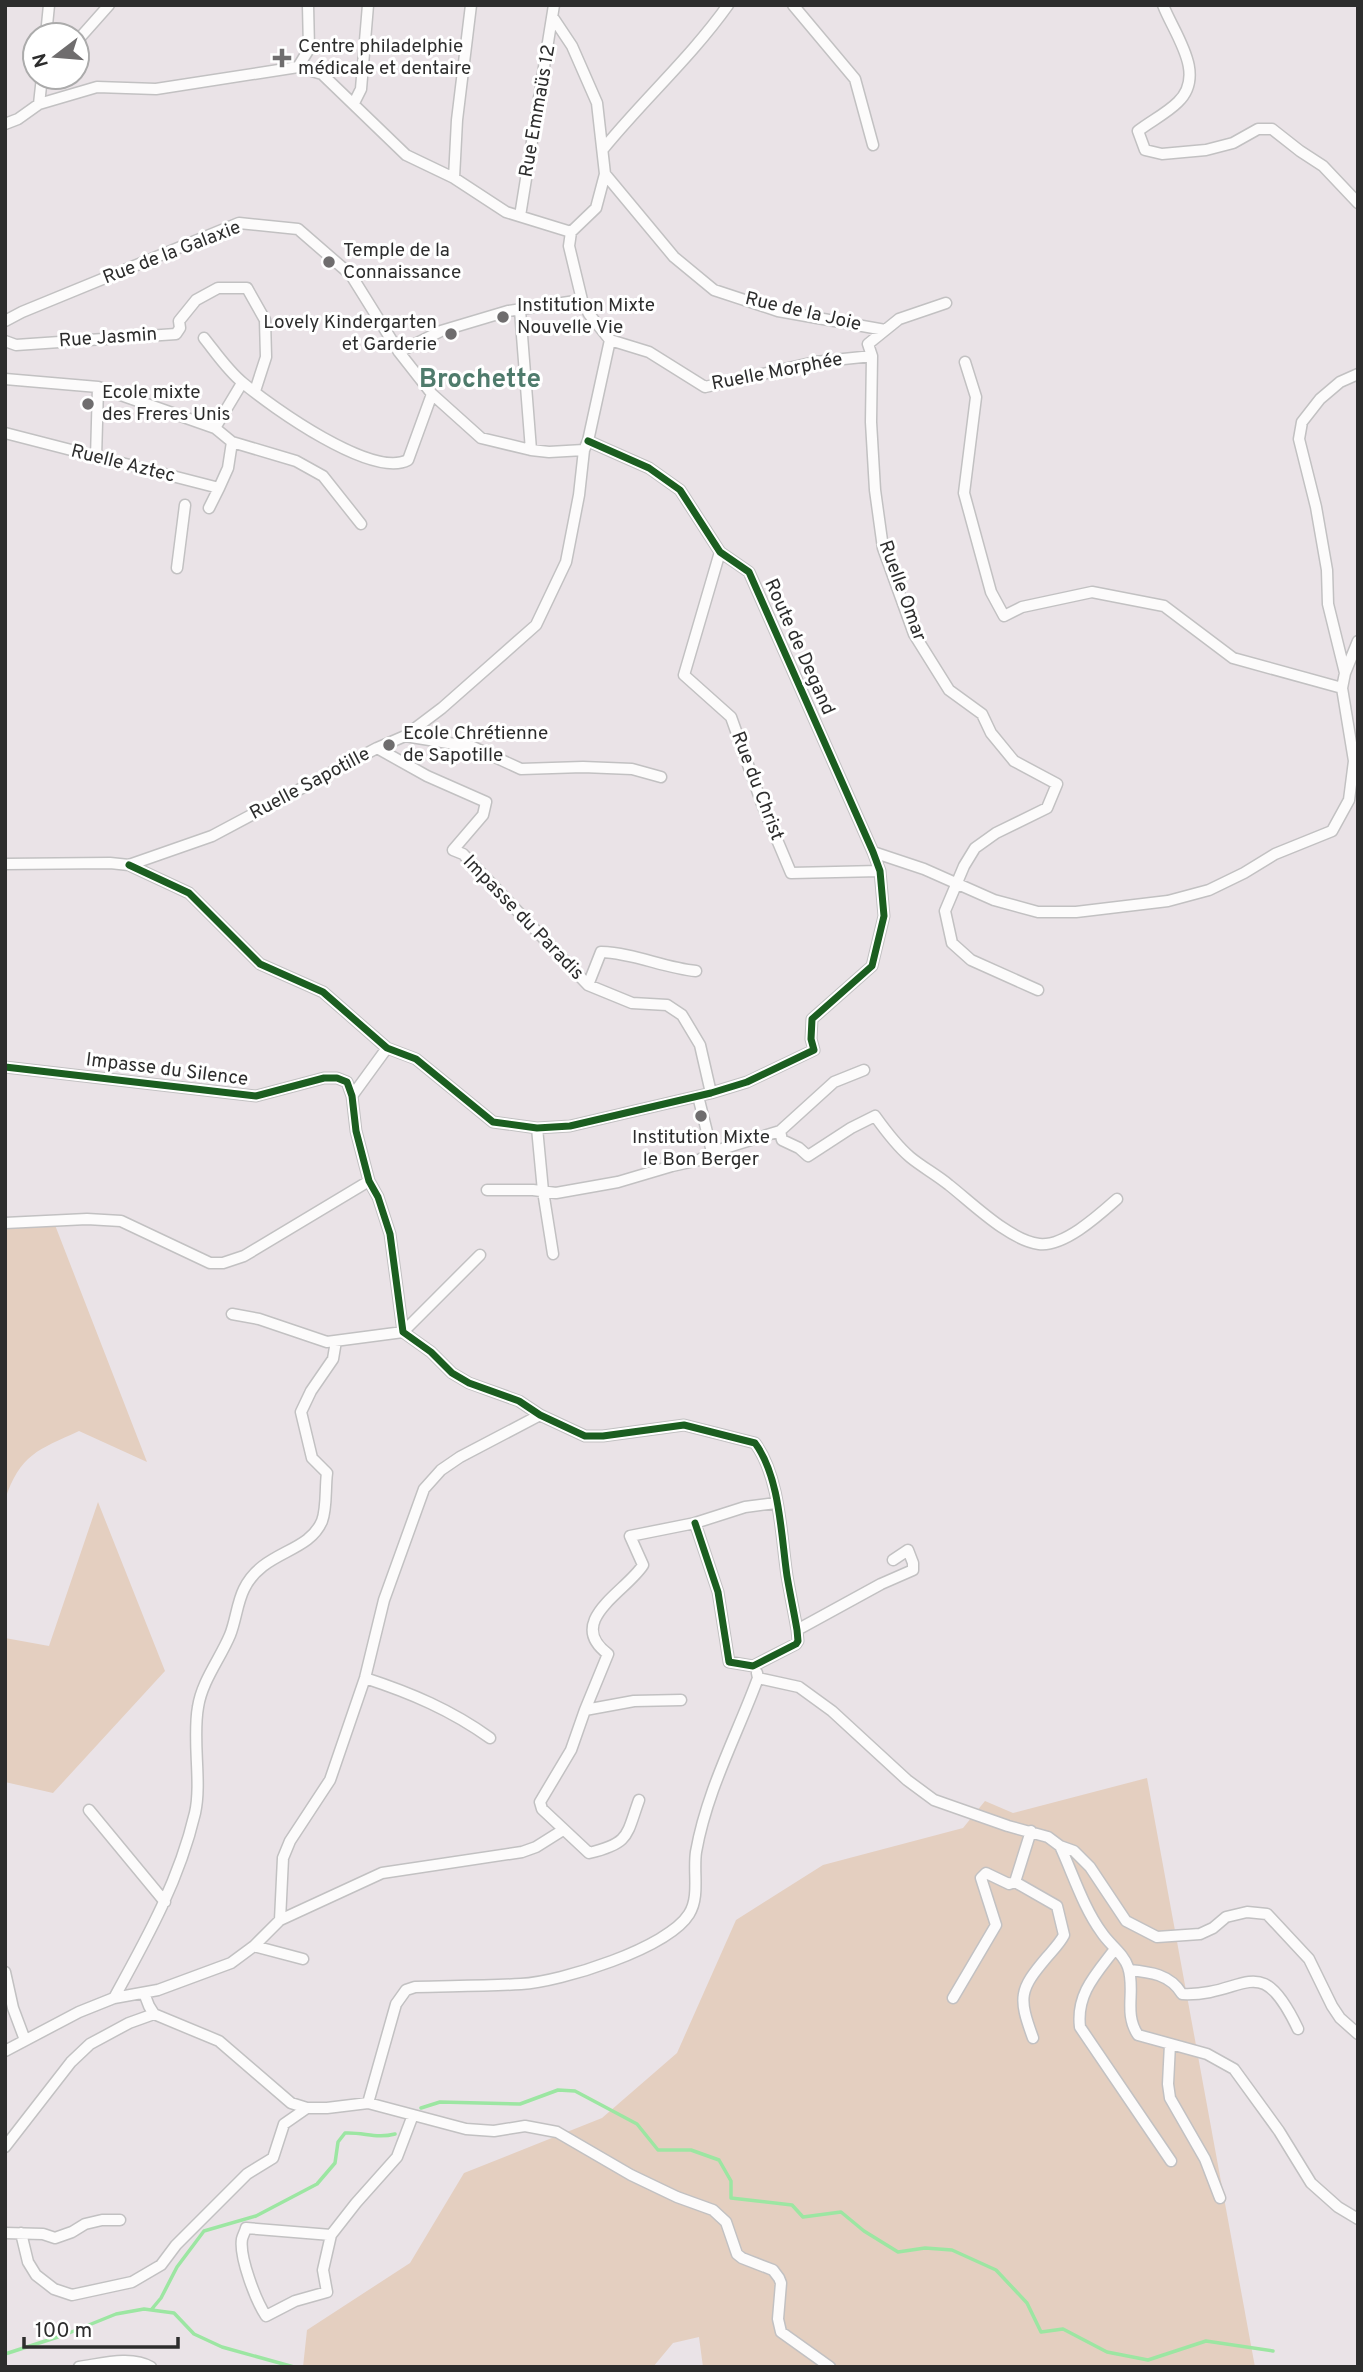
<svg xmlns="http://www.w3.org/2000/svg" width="1363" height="2372" viewBox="0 0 1363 2372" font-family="Overpass,sans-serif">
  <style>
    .green { fill: #e4cfc0 }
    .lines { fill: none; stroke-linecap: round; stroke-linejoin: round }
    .stream { stroke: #9ce6a2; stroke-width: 3.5 }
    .minor-casing { stroke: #c2c1c2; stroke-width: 13 }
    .minor { stroke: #fcfbfb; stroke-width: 10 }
    .cycleway-casing { stroke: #fff; stroke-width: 11 }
    .cycleway { stroke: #1b5e20; stroke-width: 7 }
    .poi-dot { fill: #6f6d6e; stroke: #fff; stroke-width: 2.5 }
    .labels { text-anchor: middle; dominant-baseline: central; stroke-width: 6; stroke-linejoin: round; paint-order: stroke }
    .poi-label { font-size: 19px; fill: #2d2d2d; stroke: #fff; text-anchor: start }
    .street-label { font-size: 19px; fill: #2d2d2d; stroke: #fff }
    .district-label { font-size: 26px; font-weight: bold; fill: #4f7b6c; stroke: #fff }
  </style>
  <rect width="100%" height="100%" fill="#eae3e7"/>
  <!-- green -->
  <path class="green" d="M55,1225L147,1462L79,1431C38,1450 20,1454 5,1500V1228Z
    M98,1502L165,1671L53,1793L5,1782V1638L49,1646Z
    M1147,1778L1255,2367H703L699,2337L673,2343L653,2367H303L307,2330L410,2263L464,2173L602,2118L677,2053L736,1920L823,1865L963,1828L985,1801L1013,1813Z"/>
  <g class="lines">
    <!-- stream -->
    <path class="stream" d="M421,2108L440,2102L520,2104L558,2090L575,2091L637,2124L658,2150H691L719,2160L731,2181V2198L792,2205L803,2217L841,2212L864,2231L898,2252L925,2248L952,2250L996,2270L1027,2303L1041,2332L1063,2329L1107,2352L1148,2360L1206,2341L1273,2351
      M151,2310L161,2298L177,2267L204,2231L256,2216L317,2184L335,2163L338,2142L345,2133C364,2132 376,2139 395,2134
      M5,2354L64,2335L116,2314L144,2309L174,2313L194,2334L222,2347L294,2367"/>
    <!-- minor casing -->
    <g class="minor-casing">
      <path id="minor" d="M793,5L855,79L873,145
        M1163,5C1174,34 1207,74 1178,102C1167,113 1151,121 1138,131L1145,150L1162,154L1206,150L1233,143L1258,129H1272L1300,151L1323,166L1358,203
        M554,19L572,46L597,103L605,174L596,208L571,232L569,246L582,300L589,314L610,340
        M46,35L49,5
        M77,41L109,5
        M298,67L309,49L308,5
        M354,103L361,89L368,5
        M39,104L42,77
        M5,124L18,119L39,104L97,87L156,89L298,67L322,74L406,155L454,178L506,212L571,232
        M604,148C644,99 691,57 728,5
        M605,174L674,257L714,290L778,311L885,330
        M454,178L457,120L471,5
        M520,216L554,5
        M946,303L899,319L868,344L872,356L871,422L875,490L883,548L914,634L949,690L982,714L991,733L1014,761L1057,784L1047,808L996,833L975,848L964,866L945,911L952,943L971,960L1038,990
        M520,310L531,450
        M5,321L22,312L239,223L298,229L351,275L399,352L432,394L481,438L531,450L549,452L584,450
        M204,338C216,353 228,371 243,383C272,407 372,479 408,460L432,394
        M610,340L649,352L705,387L815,362L872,356
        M5,341L16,345L176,334L180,328L179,321L196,300L218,288H247L265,320L266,357L255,391
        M399,352L441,331L508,311L582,300
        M965,362L976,397L964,493L991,592L1004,616L1022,607L1092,592L1164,606L1233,658L1342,688
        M5,379L98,387L215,428L232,442L296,461L323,476L361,524
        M215,428L242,383
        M5,433L219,488L209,508
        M96,458L98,387
        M219,488L228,468L232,442
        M720,552L684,675L731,717L762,804L791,873L880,871
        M177,568L185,505
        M1345,673L1328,604L1327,570L1316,507L1299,439L1302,422L1320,399L1340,382L1358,374
        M405,736L473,747L521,769L583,767L632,769L661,777
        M377,748L427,776L486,802L483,815L453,850L463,854L588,985L632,1003L667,1005L682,1015L700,1045L711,1093
        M873,852L924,869L994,900L1038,912H1076L1168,901L1209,890L1244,873L1275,854L1332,831L1349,800L1354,761L1342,688L1345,673L1358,641
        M5,864L110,863L129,865L212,836L377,748L405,736L442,708L536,625L566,562L579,495L584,450L588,441L610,340
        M129,865L189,893L260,964L323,992L387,1048L416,1059L493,1122L537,1128L570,1126L711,1093L747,1082L814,1050L811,1039L812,1019L872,966L884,916L880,871L873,852L749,572L720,552L680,490L649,468L588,441
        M588,985L601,952C634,953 664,968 696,971
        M5,1067L256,1096L324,1078H337L347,1082L352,1096L356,1131L369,1181L378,1197L390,1234L403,1332L431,1352L452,1373L469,1383L519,1401L540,1415L585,1436H603L684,1425L755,1443C780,1477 781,1535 787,1576C790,1594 794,1612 797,1630L798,1641L796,1644L753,1666L729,1662L718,1592L695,1523
        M352,1096L387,1048
        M698,1096L712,1152
        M537,1128L543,1191L553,1254
        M780,1131L782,1140L799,1148L808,1156L851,1128L875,1116C885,1130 896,1145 910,1157C922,1167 937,1175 949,1185C972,1203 1009,1240 1039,1244C1064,1247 1099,1215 1117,1199
        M487,1190H533L556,1193L618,1182L672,1166L699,1160L712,1152L780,1131L834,1082L864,1070
        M5,1223L87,1219L121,1221L210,1263H223L244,1256L369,1181
        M232,1314L259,1319L327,1342L403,1332L480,1255
        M797,1630L881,1584L913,1570V1563L908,1550L893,1560
        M365,1678C411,1693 451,1710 490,1738
        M758,1678L799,1687L832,1711L907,1780L934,1800L1008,1826L1048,1837L1060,1846C1073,1874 1083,1907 1102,1933C1109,1944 1124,1954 1128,1967C1136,1990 1123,2013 1138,2035L1207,2054L1234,2069L1279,2131L1311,2183L1338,2207L1358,2219
        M585,1710L608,1654C564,1621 627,1591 643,1565L630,1536L695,1523L745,1507L776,1503
        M639,1800C626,1836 630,1843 589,1853L542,1809L540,1802L571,1750L585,1710L634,1701L681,1700
        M89,1810L165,1902
        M1031,1831L1015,1882L1057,1906L1064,1935C1060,1943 1053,1950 1047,1957C1019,1990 1018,1997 1033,2038
        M1060,1846L1074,1851L1090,1867L1126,1921L1157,1937L1200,1934L1213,1928L1226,1917L1247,1912L1267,1914L1309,1959L1332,2006L1340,2018L1358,2034
        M280,1920L283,1858L290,1841L330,1780L365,1678L384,1600L424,1489L441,1470L460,1457L540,1415
        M254,1946L303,1959
        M1115,1949C1096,1974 1076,1994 1080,2027L1171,2161
        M1129,1970C1150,1972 1170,1974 1182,1994C1246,1997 1259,1947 1298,2029
        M5,1972L13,2008L25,2040
        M144,1993L149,2006L154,2014L219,2041L291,2103L307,2108H327L368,2103L466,2129L494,2131L525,2126L557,2132L631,2175L677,2197L713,2210L726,2222L737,2254L742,2258L773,2270L779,2278L781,2283L778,2319L781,2332L830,2367
        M114,1998C147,1938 179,1881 195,1813C202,1782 192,1740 198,1707C202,1681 220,1659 230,1635C236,1620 237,1603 244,1589C263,1550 308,1554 322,1521C327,1508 325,1488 327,1473L312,1458L301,1412L311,1391L333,1359L336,1341
        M953,1998L996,1925L981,1878L986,1873L1009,1884L1015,1882
        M1170,2044L1168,2084L1170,2098L1205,2159L1220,2198
        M5,2051L79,2012L114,1998L158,1990L231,1963L254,1946L280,1920L382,1873L522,1852L536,1847L563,1830
        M368,2103L396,2004L406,1990L415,1987C451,1986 486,1986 521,1984C561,1982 668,1948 689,1914C700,1897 693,1872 696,1852C707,1790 737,1735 758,1678L757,1673
        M5,2147L71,2062L90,2044L129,2023L154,2014
        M5,2233L43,2234L55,2238L72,2232L85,2224L102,2220H120
        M21,2233L28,2262L36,2275L54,2289L72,2295L132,2282L161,2265L176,2245L247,2174L273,2158L284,2124L307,2108
        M331,2235L246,2228C245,2232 243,2235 242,2239C239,2257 256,2301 266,2316L295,2301L327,2292L323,2270L331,2235L356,2203L397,2157L413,2115
        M79,2367C101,2364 131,2355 151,2367"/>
    </g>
    <!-- minor -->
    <use href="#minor" class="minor"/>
    <!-- cycleway casing -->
    <g class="cycleway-casing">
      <path id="cycleway" d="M129,865L189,893L260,964L323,992L387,1048L416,1059L493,1122L537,1128L570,1126L711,1093L747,1082L814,1050L811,1039L812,1019L872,966L884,916L880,871L873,852L749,572L720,552L680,490L649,468L588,441
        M5,1067L256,1096L324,1078H337L347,1082L352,1096L356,1131L369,1181L378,1197L390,1234L403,1332L431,1352L452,1373L469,1383L519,1401L540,1415L585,1436H603L684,1425L755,1443C780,1477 781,1535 787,1576C790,1594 794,1612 797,1630L798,1641L796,1644L753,1666L729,1662L718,1592L695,1523"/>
    </g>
    <!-- cycleway -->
    <use href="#cycleway" class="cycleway"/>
  </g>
  <!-- markers -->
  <g class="poi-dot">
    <path d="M278.5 47.5h7v7h7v7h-7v7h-7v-7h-7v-7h7z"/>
    <circle cx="329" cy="262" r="7"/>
    <circle cx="503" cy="317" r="7"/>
    <circle cx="451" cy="334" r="7"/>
    <circle cx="88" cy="404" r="7"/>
    <circle cx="389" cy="745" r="7"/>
    <circle cx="701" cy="1116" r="7"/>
  </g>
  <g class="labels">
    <!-- poi labels -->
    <g class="poi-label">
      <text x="298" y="47">Centre philadelphie<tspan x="298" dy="22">médicale et dentaire</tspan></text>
      <text x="343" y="251">Temple de la<tspan x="343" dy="22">Connaissance</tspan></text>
      <text x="517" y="306">Institution Mixte<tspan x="517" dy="22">Nouvelle Vie</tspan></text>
      <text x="437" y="323" text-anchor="end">Lovely Kindergarten<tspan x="437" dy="22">et Garderie</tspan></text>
      <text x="102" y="393">Ecole mixte<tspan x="102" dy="22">des Freres Unis</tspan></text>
      <text x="403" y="734">Ecole Chrétienne<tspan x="403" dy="22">de Sapotille</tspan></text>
      <text x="701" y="1138" text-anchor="middle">Institution Mixte<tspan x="701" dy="22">le Bon Berger</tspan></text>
    </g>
    <!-- street labels -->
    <g class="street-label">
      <text transform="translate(538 111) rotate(-80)">Rue Emmaüs 12</text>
      <text transform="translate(172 253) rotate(-21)">Rue de la Galaxie</text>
      <text transform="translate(803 312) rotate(13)">Rue de la Joie</text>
      <text transform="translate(108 338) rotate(-4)">Rue Jasmin</text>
      <text transform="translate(777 372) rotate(-11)">Ruelle Morphée</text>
      <text transform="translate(123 464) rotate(14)">Ruelle Aztec</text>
      <text transform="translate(902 591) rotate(70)">Ruelle Omar</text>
      <text transform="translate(799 647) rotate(66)">Route de Degand</text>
      <text transform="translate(310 784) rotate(-28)">Ruelle Sapotille</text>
      <text transform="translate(757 786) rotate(69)">Rue du Christ</text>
      <text transform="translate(523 918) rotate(46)">Impasse du Paradis</text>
      <text transform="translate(167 1070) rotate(7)">Impasse du Silence</text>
    </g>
    <!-- district labels -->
    <g class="district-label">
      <text x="480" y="380">Brochette</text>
    </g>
  </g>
  <!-- border -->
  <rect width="1363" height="2372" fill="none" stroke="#2d2d2d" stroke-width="14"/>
  <!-- north arrow -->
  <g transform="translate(56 56) rotate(254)"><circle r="33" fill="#ffffff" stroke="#ababab" stroke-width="2"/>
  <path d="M0-5L12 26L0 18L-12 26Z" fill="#6f6d6e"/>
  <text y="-10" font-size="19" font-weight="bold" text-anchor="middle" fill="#2d2d2d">N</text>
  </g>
  <!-- scale -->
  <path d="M24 2337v10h154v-10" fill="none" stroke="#2d2d2d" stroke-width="3.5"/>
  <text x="35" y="2337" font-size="21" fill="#2d2d2d" stroke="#ffffff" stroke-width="5" paint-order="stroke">100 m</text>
</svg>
